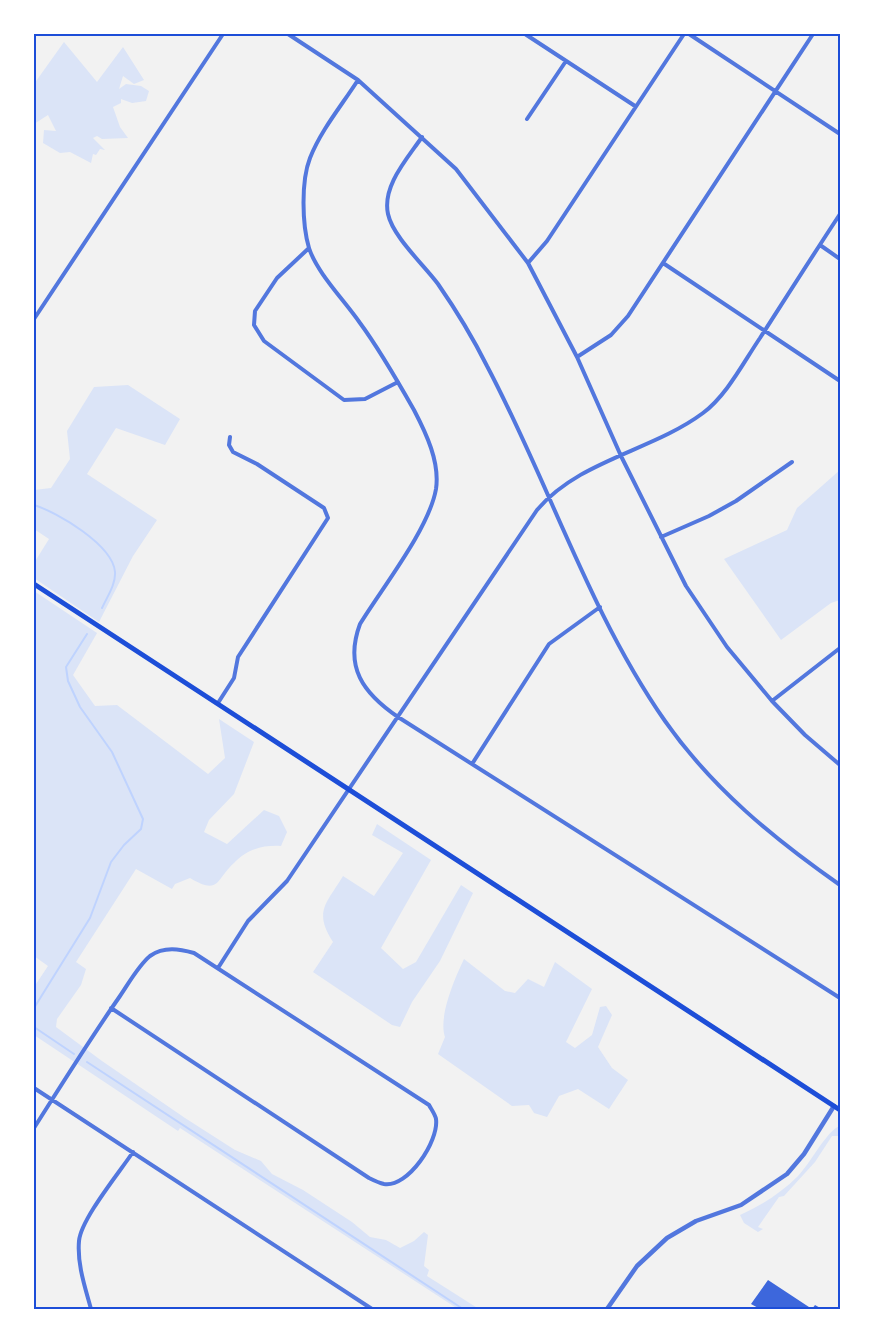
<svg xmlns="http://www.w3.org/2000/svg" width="874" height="1343" viewBox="0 0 874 1343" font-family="'Archivo Narrow',sans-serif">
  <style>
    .green { fill: #dbe4f7 }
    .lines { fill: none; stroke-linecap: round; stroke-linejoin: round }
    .stream { stroke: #bfd3fe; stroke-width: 2 }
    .building { fill: #3d67dc }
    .minor { stroke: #5277de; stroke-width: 4 }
    .tertiary { stroke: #5277de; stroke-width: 4.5 }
    .secondary { stroke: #1d4ed8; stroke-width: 5 }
    .neatline { fill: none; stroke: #1d4ed8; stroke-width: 2 }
  </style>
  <rect width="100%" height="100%" fill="#f2f2f2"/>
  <!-- green -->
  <path class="green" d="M64,42L97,82L123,47L144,80L134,84L123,76L119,89L126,84L141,86L149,91L146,101L132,103L121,99V103L113,107L120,127L128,138L102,139L97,136L93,138L105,150L100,149L96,155L93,154L91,163L70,152L60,153L43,143L44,130L56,131L48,115L34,124V84Z
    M128,385L180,419L165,445L116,428L87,474L157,520L133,556L99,622L34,578V563L49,539L34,529V490L51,488L70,459L67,431L94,387Z
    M840,470V600L831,603L781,640L724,559L787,530L797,508Z
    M34,591L97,633L73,675L95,706L117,705L208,774L225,758L219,719L254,742L234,794L209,820L204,832L227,844L264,810L279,816L287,832L281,846C263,845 247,849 234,863C216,879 220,896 190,878L175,884L172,889L136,869L76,962L86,969L81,985L57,1019L56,1027L102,1061L185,1118L235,1150L261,1161L272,1174L303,1190L352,1222L370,1237L386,1240L400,1248L414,1241L424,1232L428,1235L424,1266L429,1270L427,1276L479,1309H458L180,1128L178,1131L34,1035V987L48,966L34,956Z
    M377,824L431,860L381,948L403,969L416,962L461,885L473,893L440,961L412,1002L400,1027L392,1025L313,972L333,942C313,911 327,903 343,876L374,896L403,853L372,835Z
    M464,959L505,991L515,993L528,979L544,987L555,962L592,989L566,1042L575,1048L592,1035L600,1007L606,1006L612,1015L598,1047L612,1068L628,1080L609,1109L578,1089L559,1096L547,1117L534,1113L529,1105L512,1106L438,1054L445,1037C438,1017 455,978 464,959Z
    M840,1126V1136H832L815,1162L784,1196L779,1197L758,1227L763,1229L758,1232L744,1223L740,1215C762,1205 781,1193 798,1176C810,1164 827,1130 840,1126Z"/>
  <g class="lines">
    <!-- stream -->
    <path class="stream" d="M34,505C57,512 113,545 115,572C116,584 107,597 102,608
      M34,1008L90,918L111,862L124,845L141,829L143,819L112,752L80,707L68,681L66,667L87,634
      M34,1027L74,1054
      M87,1062L463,1309"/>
  </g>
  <!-- building -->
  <path class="building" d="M768,1280L812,1309L815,1305L822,1309H760L751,1304Z"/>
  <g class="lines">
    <!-- minor -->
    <path class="minor" d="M288,34L358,80L456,169L528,263L577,357L621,456L686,586L727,647L772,701L805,735L840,765
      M525,34L635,106
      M689,34L840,134
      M358,80C342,105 321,130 310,158C301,181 302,224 309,248C317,273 345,301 360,323C380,350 397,380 414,410C426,433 440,462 436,489C429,529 382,588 360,624C344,667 363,693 398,717L840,998
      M527,119L566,61
      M422,137C407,159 382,186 388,214C393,237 424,265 438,284C456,310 473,338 487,366C549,483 589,612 665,721C712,788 774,839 840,885
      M820,245L840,259
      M309,248L277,278L255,311L254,325L264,341L344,400L365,399L398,382
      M528,263L547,241L684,34
      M663,263L840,381
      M34,319L223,34
      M577,357L611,335L628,316L813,34
      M661,537L709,516L736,501L792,462
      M772,701L840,648
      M218,703L234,678L238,657L328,518L324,508L257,464L233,452L229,445L230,437
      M472,764L549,644L600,607
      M218,968L248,921L287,881L537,510C579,460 652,451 703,413C727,395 743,363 760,338C787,296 813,255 840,214
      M34,1088L372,1309
      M34,1128C62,1084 90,1039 120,996C129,983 138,966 150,956C164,946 180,949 194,953L429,1105C431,1109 435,1114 436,1119C439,1141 408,1188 384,1184C379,1183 373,1180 369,1178L111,1008
      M91,1309C85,1287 77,1264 79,1241C81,1219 119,1173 133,1152"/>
    <!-- tertiary -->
    <path class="tertiary" d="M607,1309L637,1266L667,1238L696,1221L741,1205L787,1174L804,1154L834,1106"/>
    <!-- secondary -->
    <path class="secondary" d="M34,584L840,1110"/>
  </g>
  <!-- border -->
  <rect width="874" height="1343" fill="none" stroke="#ffffff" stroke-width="70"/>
  <rect x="35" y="35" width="804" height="1273" class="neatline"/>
</svg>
